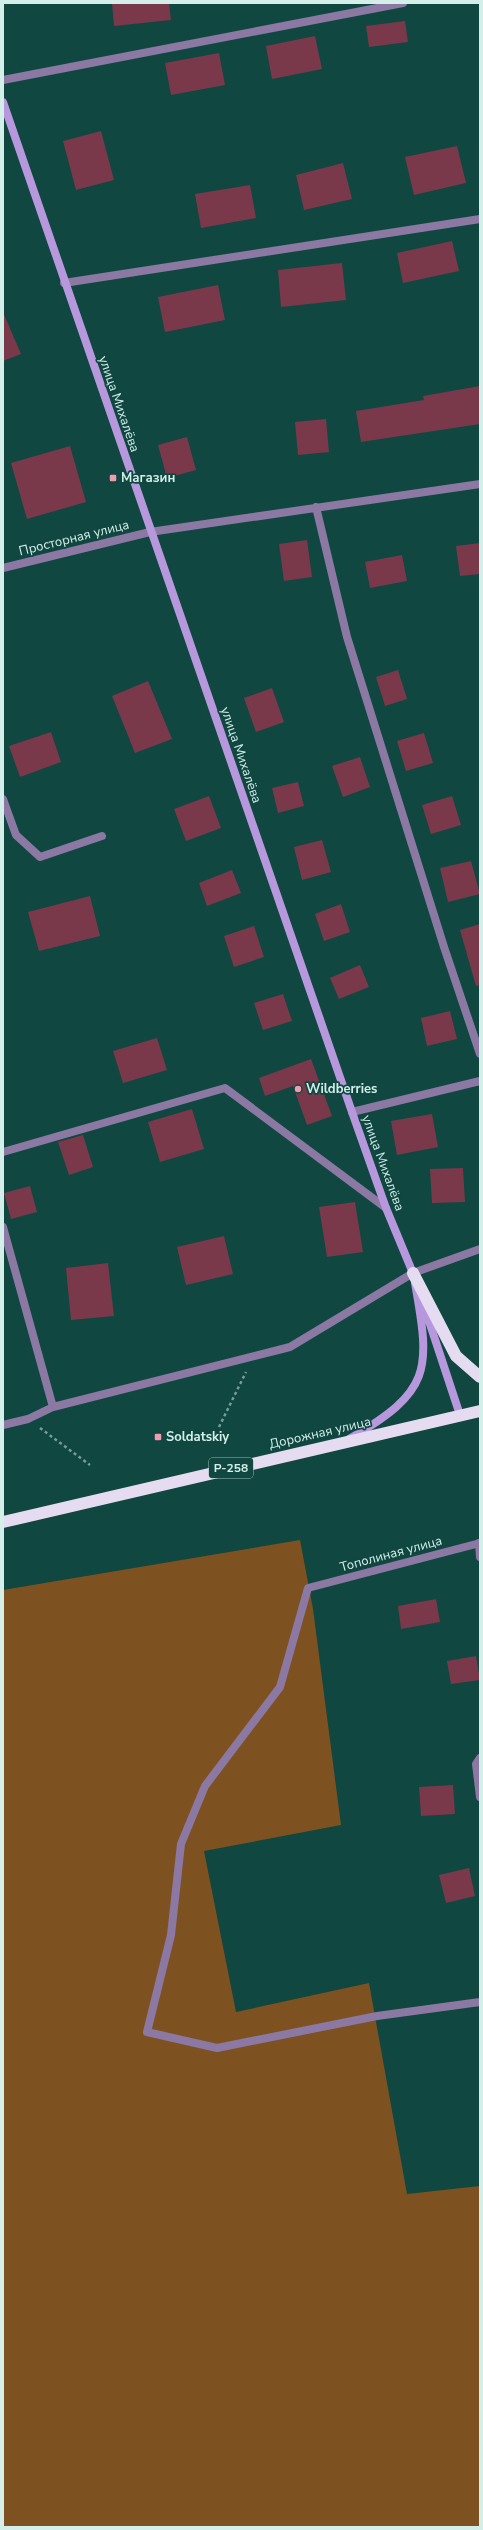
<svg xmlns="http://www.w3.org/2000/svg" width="483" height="2530" viewBox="0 0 483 2530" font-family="'Nunito Sans',sans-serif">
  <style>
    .green { fill: #7e5121 }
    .building { fill: #79394a }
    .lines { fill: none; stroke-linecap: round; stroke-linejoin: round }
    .path { stroke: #759e98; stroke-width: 2.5; stroke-dasharray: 3 3; stroke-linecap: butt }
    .lane { stroke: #8b78a3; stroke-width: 8 }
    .street { stroke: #8b78a3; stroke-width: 8 }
    .secondary { stroke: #b798dd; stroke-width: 8 }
    .highway { stroke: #e5dcf1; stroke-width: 12 }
    .poi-dot { fill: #f29aae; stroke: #104741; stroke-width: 1.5 }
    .labels { text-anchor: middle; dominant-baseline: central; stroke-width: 3.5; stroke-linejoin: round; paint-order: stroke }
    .shield { fill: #104741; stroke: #99bdb7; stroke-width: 1 }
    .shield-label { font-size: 12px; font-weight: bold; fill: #d4efea }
    .street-label { font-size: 13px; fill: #d4efea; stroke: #104741 }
    .poi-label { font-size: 13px; font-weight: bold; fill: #d4efea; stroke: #104741; text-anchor: start }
  </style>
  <rect width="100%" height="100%" fill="#104741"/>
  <!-- green -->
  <path class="green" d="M300,1540L313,1609L341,1825L204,1851L236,2012L369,1983L407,2194L480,2186V2527H3V1590Z"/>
  <!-- building -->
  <path class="building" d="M112,3H169L171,20L114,26Z
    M405,21L408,42L369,47L366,26Z
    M315,36L322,69L272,79L266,46Z
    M219,53L225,85L171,95L165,63Z
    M101,131L114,180L76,190L63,141Z
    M457,146L466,183L414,195L405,157Z
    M343,163L352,199L304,210L296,175Z
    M250,185L256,218L201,228L195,194Z
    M452,241L459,271L403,283L397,253Z
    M342,263L346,300L281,307L278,270Z
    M218,285L225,320L165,332L158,297Z
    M3,312L21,354L3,361Z
    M480,386V424L361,442L356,411L424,400L423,396Z
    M326,419L329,452L298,455L295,422Z
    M187,437L196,470L167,478L158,445Z
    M70,446L86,502L27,519L11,463Z
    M307,540L312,577L284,581L279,544Z
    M480,543V574L460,576L456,546Z
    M402,555L407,581L370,588L365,562Z
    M398,670L407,699L385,706L376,677Z
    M148,681L172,739L135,753L112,696Z
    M272,688L284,722L256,732L244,698Z
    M51,732L61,762L20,777L9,746Z
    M424,733L433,763L406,771L397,741Z
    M360,757L370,787L343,797L332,766Z
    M298,782L304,806L278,813L272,788Z
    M209,796L221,828L186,841L174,809Z
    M452,796L461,825L431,834L422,805Z
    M322,840L331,872L302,880L294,847Z
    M471,861L480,894L448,902L440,868Z
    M232,870L241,893L207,906L199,883Z
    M90,896L100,936L39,951L28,912Z
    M341,904L350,932L324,941L315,914Z
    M480,924V985L476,986L460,930Z
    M254,926L264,957L234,967L224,936Z
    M360,965L369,987L339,999L330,978Z
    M283,994L292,1021L263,1030L254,1003Z
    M450,1011L457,1039L427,1046L421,1018Z
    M157,1038L167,1070L123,1083L113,1051Z
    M311,1059L332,1116L307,1125L293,1086L265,1096L259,1078Z
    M192,1109L204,1149L160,1162L148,1122Z
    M432,1114L438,1147L397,1155L391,1121Z
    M83,1135L93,1167L69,1175L58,1142Z
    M463,1168L465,1202L432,1203L430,1169Z
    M30,1186L37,1212L11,1219L4,1193Z
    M355,1202L363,1252L327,1257L319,1207Z
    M224,1236L233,1274L186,1285L177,1247Z
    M108,1263L114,1316L71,1320L66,1268Z
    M436,1599L440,1622L401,1629L398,1606Z
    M476,1656L480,1680L451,1684L447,1661Z
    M453,1785L455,1814L421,1816L419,1787Z
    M469,1868L475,1896L446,1903L439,1875Z"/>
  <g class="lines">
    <!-- path -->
    <path class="path" d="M219,1427L246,1372
      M40,1428L90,1465"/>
    <!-- lane -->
    <path class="lane" d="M3,80L403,3
      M64,283L480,219
      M316,507L347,637L444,947L480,1054
      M150,532L480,484
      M352,1112L480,1081
      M413,1273L480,1249"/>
    <!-- street -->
    <path class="street" d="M3,568L150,532
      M3,799L16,835L40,857L102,836
      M3,1152L225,1088L386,1208
      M3,1227L53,1407
      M3,1425L28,1419L53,1407L290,1347L413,1273
      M479,1543L480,1557
      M480,1543L308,1588L280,1687L205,1786L181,1844L171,1935L147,2032L217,2048L377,2016L480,2002
      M480,1758L476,1764L480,1797"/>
    <!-- secondary -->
    <path class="secondary" d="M3,102L352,1112L386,1208L415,1278
      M422,1300L460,1415
      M349,1439C431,1391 431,1372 415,1283"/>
    <!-- highway -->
    <path class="highway" d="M413,1273L456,1356L480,1377
      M3,1522L480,1411"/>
  </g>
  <!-- markers -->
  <g class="poi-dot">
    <rect x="109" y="474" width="8" height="8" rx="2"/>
    <circle cx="298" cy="1089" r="4"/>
    <rect x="154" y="1433" width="8" height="8" rx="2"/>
  </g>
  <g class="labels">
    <!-- shield labels -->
    <rect class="shield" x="209" y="1458" width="44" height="20" rx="3"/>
    <g class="shield-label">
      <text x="231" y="1468">Р-258</text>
    </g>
    <!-- street labels -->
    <g class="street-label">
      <text transform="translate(119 404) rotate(71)">улица Михалёва</text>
      <text transform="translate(74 538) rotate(-14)">Просторная улица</text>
      <text transform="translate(241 755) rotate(71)">улица Михалёва</text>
      <text transform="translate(383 1163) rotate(70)">улица Михалёва</text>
      <text transform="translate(320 1433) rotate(-13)">Дорожная улица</text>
      <text transform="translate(391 1554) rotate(-15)">Тополиная улица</text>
    </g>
    <!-- poi labels -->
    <g class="poi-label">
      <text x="121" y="478">Магазин</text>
      <text x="306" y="1089">Wildberries</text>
      <text x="166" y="1437">Soldatskiy</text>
    </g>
  </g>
  <!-- border -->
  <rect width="483" height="2530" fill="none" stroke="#d4efea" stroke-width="8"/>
</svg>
